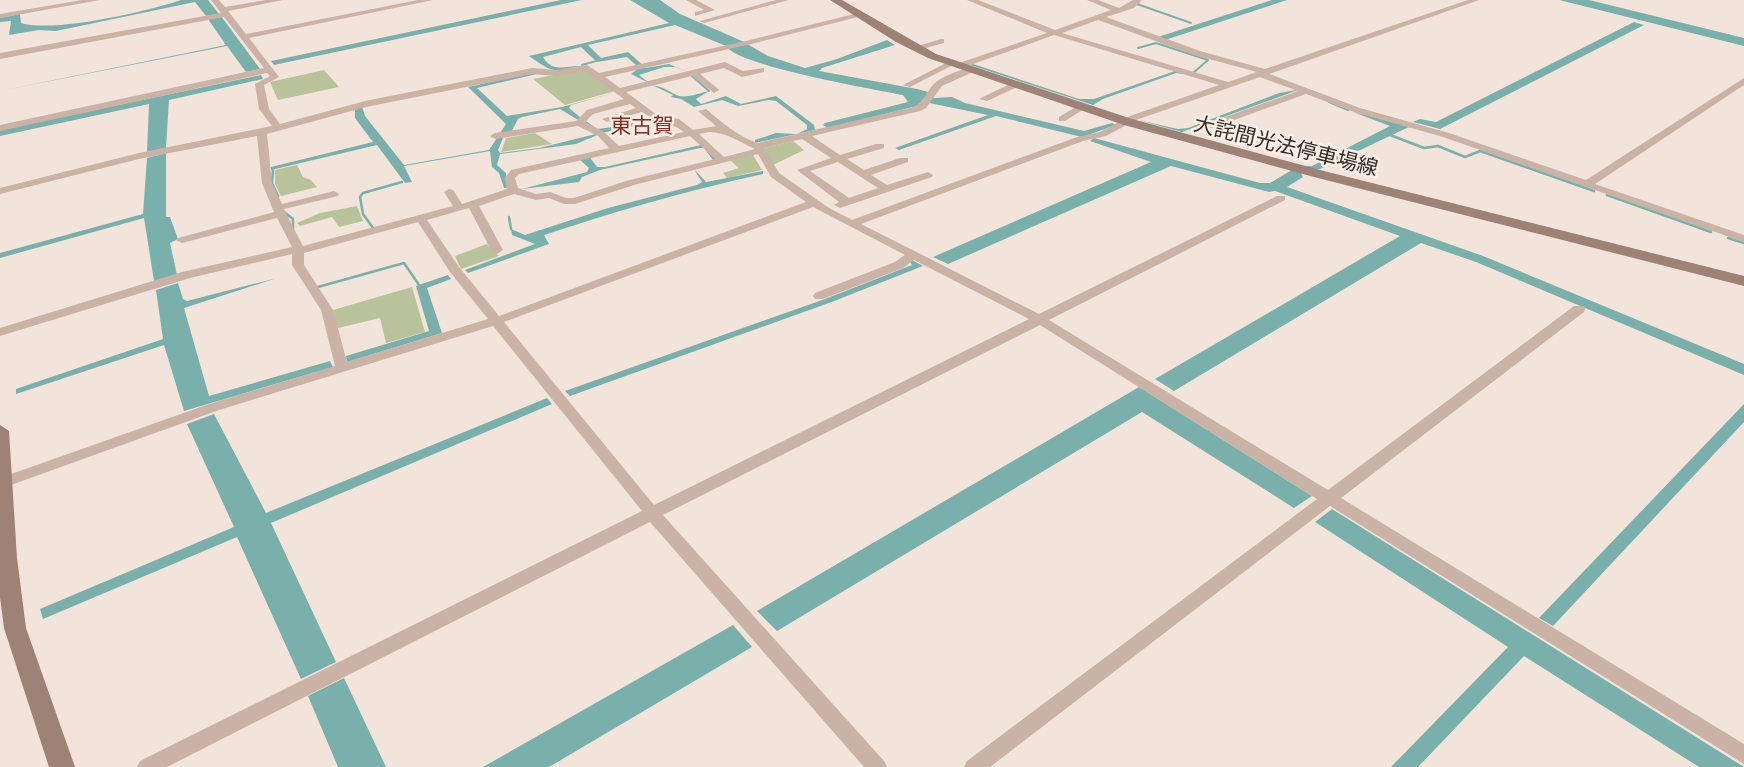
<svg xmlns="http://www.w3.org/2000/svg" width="1744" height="767" viewBox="0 0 1744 767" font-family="'Fira Sans Condensed','Noto Sans JP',sans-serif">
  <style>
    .green { fill: #b9c29a }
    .water { fill: #79b0ab }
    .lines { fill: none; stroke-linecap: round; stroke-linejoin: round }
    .stream-far1 { stroke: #79b0ab; stroke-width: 2 }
    .stream { stroke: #79b0ab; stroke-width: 2.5 }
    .street { fill: #cbb2a6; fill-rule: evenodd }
    .secondary { fill: #9e8177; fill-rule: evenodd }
    .labels { text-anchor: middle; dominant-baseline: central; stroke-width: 5; stroke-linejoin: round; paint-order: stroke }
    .far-neighbourhood-label { font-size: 21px; fill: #882a1e; stroke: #faefe7 }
    .far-street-label { font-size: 21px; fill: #372a27; stroke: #faefe7 }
  </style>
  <rect width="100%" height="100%" fill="#f2e4da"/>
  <!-- green -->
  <path class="green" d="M324,70L339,87L278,100L270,82Z
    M582,70L592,72L615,91L565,105L533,79Z
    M535,133L552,144L501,152L506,138Z
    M793,141L804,150L773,165L764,148Z
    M753,155L762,170L727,178L723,173L739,168L730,160Z
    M297,165L303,177L311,180L317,187L281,196L275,184V170Z
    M357,206L363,221L339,227L332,217L300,226L297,223L320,213Z
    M487,244L499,256L461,269L455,256Z
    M412,287L425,332L386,343L380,318L334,329L333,310Z"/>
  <!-- water -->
  <path class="water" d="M181,0H208L219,14L206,16L195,2L56,31L39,30L9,35L11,21L0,22V18L20,14L21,23C54,33 145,12 181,0Z
    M561,0H582L274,65L271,61Z
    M630,0H660L680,14L742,41L768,56L805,68L837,59L887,40L895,45L822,68L819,71L917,89L928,92L933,98L952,97L965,103L1084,131L1112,123L1116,125L1082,137L996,116L899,150L895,148L988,115L929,103L828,128L823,125L825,123L908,102L903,95C874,89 738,66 726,46L675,25L588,45L601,58L628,52L646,68L669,64L690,73L675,67H664L639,75L649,83L631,74L639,68L627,57L597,62L581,47L543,57C553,74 567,65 582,66C552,72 555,74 529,56L669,23Z
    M1272,0H1287L1165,40L1158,37Z
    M1559,0H1589L1744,38V46Z
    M221,16L260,69L246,72L227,46L0,91L226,45L208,19Z
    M1634,22L1644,25L1440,129L1413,122L1420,119L1436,122Z
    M973,64L1079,99H1094L1175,71L1191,75L1176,73L1103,99L1093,105L970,65Z
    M532,73H541L477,88L507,116L562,107L616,92L571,105L569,108L581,118L578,120L560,109L522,117L518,119L510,134L500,133L506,124L468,87Z
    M261,75L263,79L169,100L166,148L147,152L149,104L0,136V130Z
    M652,85C665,87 669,92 679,96C688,98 700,93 709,91L696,99L701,104L726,96L741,104L776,96L814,125L815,130L755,143V140L776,133L797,134L807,129V125L776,101L769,100L738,106L722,100L694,107L681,99L671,97L673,95Z
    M1296,90H1298L1182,132L1138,120L1178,129L1188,128L1279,93Z
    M362,107L365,116L404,165L489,150L497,138H503L498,150L500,153L539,148L600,133L585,123L586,121L597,129C624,128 654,112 680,127L661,123L641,124L602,133L576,144L500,154L497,165L506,173L507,188H504L499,173L492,167L490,151L404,166L412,182L405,183L377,145L271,170V167L373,142L355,118V109Z
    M1353,112L1411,126L1320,169H1307L1303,166H1312L1390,126Z
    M1094,138L1260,183H1270L1292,170L1301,173L1303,177L1287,187L1483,256L1744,364V375L1476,262L1421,243L1174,391L1155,379L1400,236L1275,191L1269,192L1171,166L948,264L933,257L1151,162L1090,141Z
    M701,145L717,159L713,160L704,148H700L600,170L582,177L579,182L522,189L587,172L589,168L579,159L589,156L597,167H605Z
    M166,153V217H170L178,239L170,243L177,275L154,281L144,218L0,258V253L143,214L147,158Z
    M694,169L706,182L763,171V174C689,190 617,211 544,235L549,244L468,273L465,270L535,244L512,235L511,229L525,235L608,208L697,185L702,182Z
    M912,260L923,266L829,303L570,396L565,391L825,299L912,265L909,261Z
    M448,275L451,279L427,288L442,333L347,362L346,356L429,331L416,286Z
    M277,278L184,308L209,396L330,361L333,367L184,411L164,345L16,394V389L163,339L156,290L178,283L183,299L187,301Z
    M1139,387L1312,496L1294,508L1142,412L777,631L757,611Z
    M547,398L552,404L271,523L336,662L301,679L237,537L43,619L40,609L234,527L187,424L214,414L266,513Z
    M1744,404V422L1553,626L1539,618Z
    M1332,509L1744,767H1699L1524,656L1418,767H1391L1508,647L1315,522Z
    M733,625L752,647L549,767H483Z
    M344,678L386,767H338L308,696Z"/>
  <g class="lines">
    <!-- stream-far1 -->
    <path class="stream-far1" d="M1137,4L1191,23
      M1138,48L1156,43L1208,60L1193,73
      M582,65L596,61
      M692,76L709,91
      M1329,102L1348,110"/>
    <!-- stream -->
    <path class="stream" d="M1390,135L1424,148L1438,146L1465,157L1480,151L1594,191
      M273,170L272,183L278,196
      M1607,195L1711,232
      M284,212L293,219V228
      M509,217L511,229
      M373,228L363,214L360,197L363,193L402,182
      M1728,238L1744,243
      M318,287L404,263L419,285"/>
    <!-- street -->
    <path class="street" d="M82,0H100L0,18V14Z
      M211,0H219L225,7L266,0H283L228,11L246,34L418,0H433L249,38L279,77L264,85L269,109L280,124L365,101L532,68L557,70L587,65L599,73L746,41L862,12V16L747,45L605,77L620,88L725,62L743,71L764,68V72L742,77L724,68L700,74L717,88L719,90L714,93L692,76L626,92L657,115L679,119L693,130L716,126L698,111L706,109C722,122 738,137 758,143L914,107C925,101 927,89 936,82C944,76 963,68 973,68V72L942,86L926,108L920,111L812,136L840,155L876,144H884V148L847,159L864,170L900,158H908V162L871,175L887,185L928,172L933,175L932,177L840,208L834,205L839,202L797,170L831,158L802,139L764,148L779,173L829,208L852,220L1077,137L1100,132L1130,116L1219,85L1054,35L962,68H956V64L1047,33L967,0H978L1055,30L1111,10L1087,0H1098L1119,8L1133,0H1142L1134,8L1106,17L1200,51L1265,69L1468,0H1479L1269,74L1360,108L1449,133L1586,180L1744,78V85L1595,184L1744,235V242L1443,137L1354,112L1306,94L1212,128H1206V124L1298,91L1260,77L1136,120L1106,136L1083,141L861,224L1039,314L1277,196H1285V200L1049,320L1328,490L1574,306H1584L1585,309L1584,312L1341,498L1744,744V764L1330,506L990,767H964L967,761L1317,499L1040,325L663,515L884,761L887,767H864L650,522L167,767H137L140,761L642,511L493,326L219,410L0,489V478L209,404L335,366L321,310L292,265V254L190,278L0,336V328L182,272L292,247L277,218L182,243L176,240L178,238L274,212L262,183L257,136L139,159L0,194V188L139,153L272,126L259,109L255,84L270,76L267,73L0,131V125L264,68L224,17L0,59V53L221,13ZM1098,20L1194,55L1257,72L1228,82L1062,33ZM585,71L624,99L587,110L576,121L495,133L490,136L495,139L578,126L598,136L609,148L511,170L505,178L507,189L462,204L453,190L449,189L444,192L453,206L303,246L284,209L338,196L339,194L334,191L282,204L272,183L267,134L366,107L532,74L557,76ZM630,104L636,108L602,119L607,122L642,112C655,122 670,121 684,132L619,146L604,132L585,122L593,114ZM709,132C726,132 740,142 755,149L724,157L699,134ZM690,136L715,159L626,181L574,198H566L550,192L536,194L518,188L515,178L519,174ZM758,154L771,177L806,202L499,316L459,267L427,220L469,208L491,250L497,254L503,250L479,206L514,194L536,200L549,198L564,204H575L634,185ZM838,162L878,188L849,198L810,171ZM813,207L905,255L895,262L815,293L813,296L815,299H823L903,268L914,260L1029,319L654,505L504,322ZM418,222L450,272L488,319L347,362L333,310L304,265V253Z
      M686,0H696L715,10L695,16V12L704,10Z
      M776,0H789L704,23L700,21Z
      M941,39H944V43L915,51L911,48Z
      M948,62L955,64L910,87L903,85Z
      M1014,82L1018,85L1017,87L987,101L979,99Z
      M1079,105L1087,107L1065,121H1059V117Z"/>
    <!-- secondary -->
    <path class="secondary" d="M830,0H842L936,54L1132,119L1324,171L1744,276V286L1314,177L1124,125L928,58L896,42Z
      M0,425L9,431L17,558L26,628L75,767H49L4,628L0,597Z"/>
  </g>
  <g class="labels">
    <!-- far-neighbourhood labels -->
    <g class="far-neighbourhood-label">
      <text x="642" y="126">東古賀</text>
    </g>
    <!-- far-street labels -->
    <g class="far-street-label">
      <text transform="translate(1286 146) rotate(14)">大詫間光法停車場線</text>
    </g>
  </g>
</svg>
